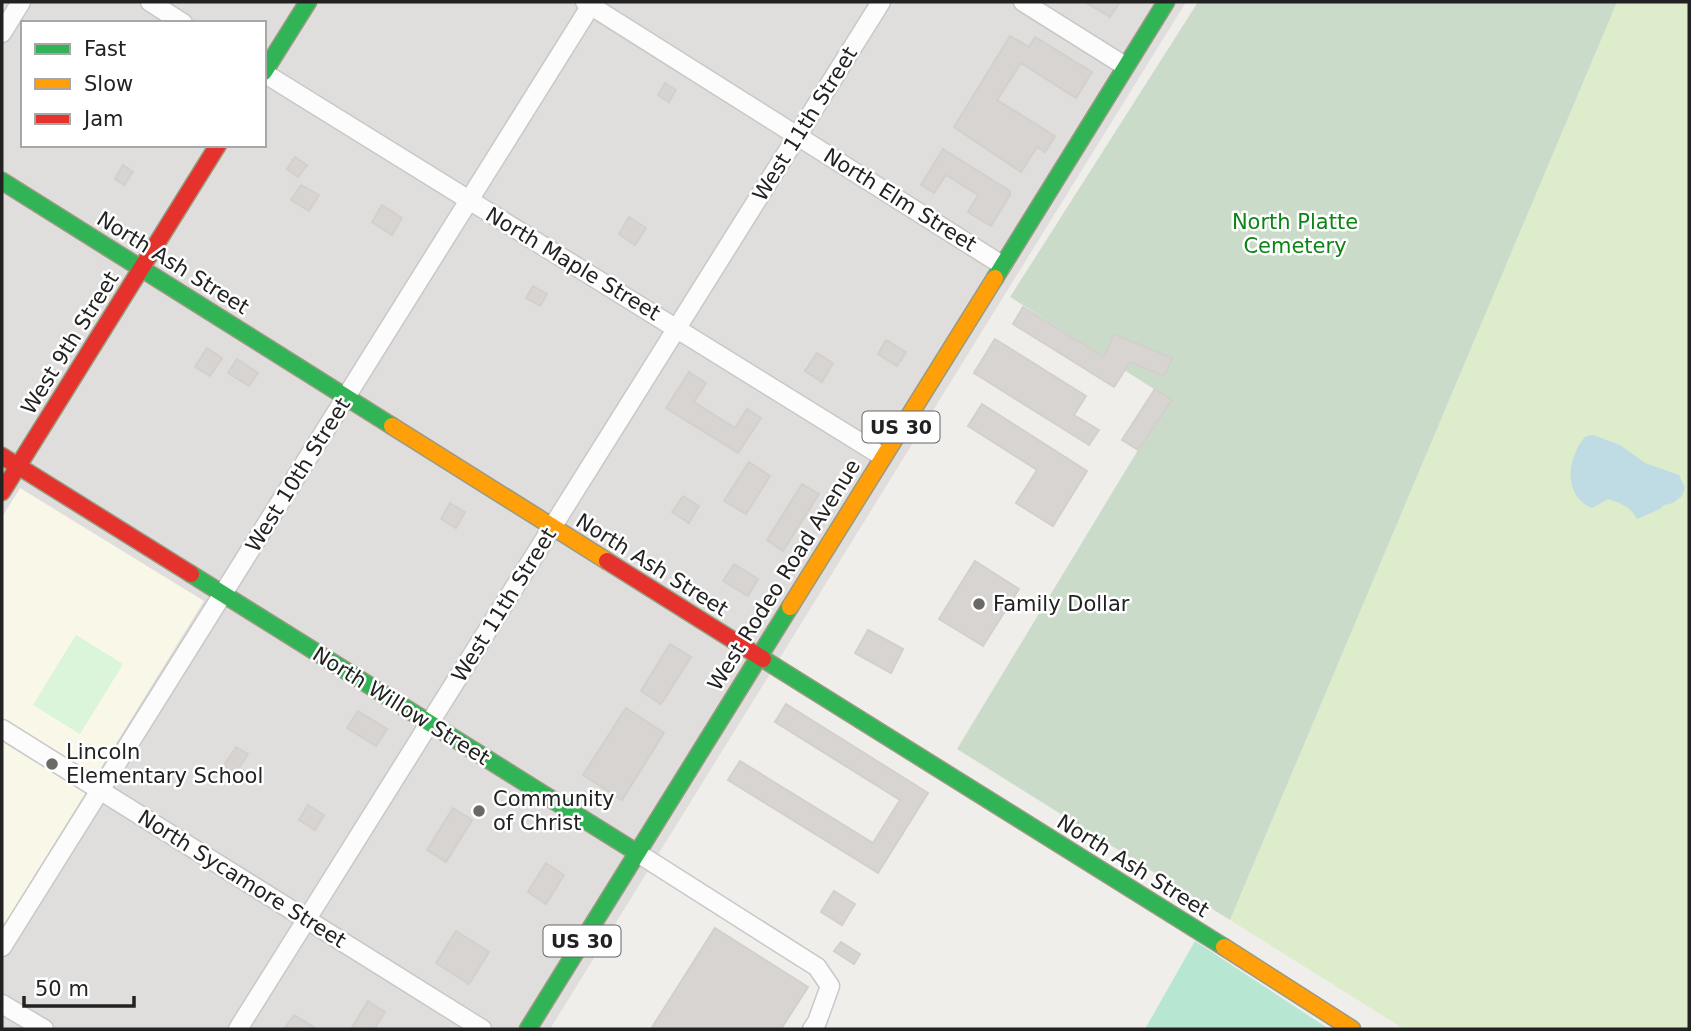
<svg xmlns="http://www.w3.org/2000/svg" width="1691" height="1031" viewBox="0 0 1691 1031" font-family="'DejaVu Sans',sans-serif">
  <style>
    .residential { fill: #dfdedc; fill-rule: evenodd }
    .education { fill: #f8f7e8 }
    .grass { fill: #ddeccb }
    .cemetery { fill: #cadbca }
    .park { fill: #daf5da }
    .pitch { fill: #b7e6d2 }
    .water { fill: #bfdbe3 }
    .building { fill: #d7d4d2; stroke: #d3d0cc; stroke-width: 2 }
    .lines { fill: none; stroke-linecap: round; stroke-linejoin: round }
    .street-casing { stroke: #c9c8c7; stroke-width: 21 }
    .fast-casing { stroke: #999a82; stroke-width: 19 }
    .slow-casing { stroke: #999a82; stroke-width: 19 }
    .jam-casing { stroke: #999a82; stroke-width: 19 }
    .street { stroke: #fdfcfc; stroke-width: 18 }
    .fast { stroke: #30b455; stroke-width: 16 }
    .slow { stroke: #ff9f0a; stroke-width: 16 }
    .jam { stroke: #e5322d; stroke-width: 16 }
    .poi-dot { fill: #6a6968; stroke: #fff; stroke-width: 2.5 }
    .labels { text-anchor: middle; dominant-baseline: central; stroke-width: 5; stroke-linejoin: round; paint-order: stroke }
    .shield { fill: #fff; stroke: #646464; stroke-width: 2 }
    .shield-label { font-size: 19px; font-weight: bold; fill: #222 }
    .street-label { font-size: 21px; fill: #222; stroke: #fff }
    .park-label { font-size: 21px; fill: #0c8416; stroke: #fff }
    .poi-label { font-size: 21px; fill: #222; stroke: #fff; text-anchor: start }
  </style>
  <rect width="100%" height="100%" fill="#f0eeeb"/>
  <!-- residential -->
  <path class="residential" d="M2,2H1186L550,1029H2ZM23,23H264V145H23Z"/>
  <!-- education -->
  <path class="education" d="M20,488L204,601L2,928V517Z"/>
  <!-- grass -->
  <path class="grass" d="M1617,2H1689V1029H1404L1230,920Z"/>
  <!-- cemetery -->
  <path class="cemetery" d="M1198,2H1617L1230,920L957,749L1138,450L1171,400L1010,297Z"/>
  <!-- park -->
  <path class="park" d="M76,635L123,664L80,734L33,705Z"/>
  <!-- pitch -->
  <path class="pitch" d="M1195,941L1329,1029H1145Z"/>
  <!-- water -->
  <path class="water" d="M1593,435L1620,445L1645,463L1679,475L1685,488L1682,496L1673,503L1664,505L1660,509L1637,519C1630,506 1622,504 1608,499L1592,508C1562,496 1567,456 1586,436Z"/>
  <!-- building -->
  <path class="building" d="M1085,2H1120L1110,17Z
    M1010,36L1029,47L1035,37L1092,72L1076,98L1021,63L997,100L1055,136L1045,152L1037,147L1021,172L954,127Z
    M665,83L676,90L669,102L658,95Z
    M943,149L1010,191V195L991,226L968,212L978,195L946,175L934,193L921,185Z
    M295,157L307,165L298,177L287,169Z
    M123,165L133,172L124,185L115,179Z
    M301,185L319,195L309,211L291,200Z
    M382,205L402,218L392,235L372,222Z
    M629,217L646,228L635,245L619,234Z
    M533,286L547,294L540,306L526,298Z
    M1023,307L1104,357L1114,334L1172,358L1164,376L1130,362L1114,387L1013,324Z
    M995,339L1086,396L1074,415L1099,430L1089,445L974,373Z
    M886,340L906,352L897,366L878,354Z
    M207,348L222,358L210,376L195,367Z
    M817,353L833,363L822,382L805,371Z
    M237,359L258,373L249,386L228,373Z
    M689,372L706,383L694,402L735,428L747,409L761,418L738,453L666,408Z
    M1155,389L1172,400L1138,450L1122,440Z
    M982,404L1087,471L1053,526L1016,503L1037,470L968,426Z
    M749,462L770,476L746,514L724,501Z
    M802,484L819,494L783,551L767,540Z
    M683,496L699,506L689,523L672,512Z
    M450,503L465,512L456,528L441,519Z
    M975,561L1019,589L983,646L939,619Z
    M734,564L758,579L748,596L723,581Z
    M868,630L903,649L891,673L855,653Z
    M670,644L691,657L661,704L641,691Z
    M786,704L928,793L878,873L728,780L740,761L873,843L900,800L775,722Z
    M626,708L664,733L622,800L583,775Z
    M358,711L387,729L376,746L347,728Z
    M236,747L248,754L231,781L219,773Z
    M308,805L324,815L315,830L299,820Z
    M453,808L472,820L446,862L427,850Z
    M546,863L564,875L546,904L528,892Z
    M834,891L855,904L842,925L821,912Z
    M715,928L808,987L781,1029H651Z
    M456,931L489,952L469,984L436,963Z
    M841,942L860,954L854,964L834,951Z
    M368,1001L385,1012L374,1029H351Z
    M294,1015L317,1029H284Z"/>
  <g class="lines">
    <!-- street casing -->
    <g class="street-casing">
      <path id="street" d="M150,2L183,23
        M585,2L1002,265
        M1023,2L1125,66
        M2,33L21,2
        M264,73L882,456
        M2,729L482,1029
        M636,852L817,967L830,986L817,1022L812,1029
        M2,947L593,2
        M2,1004L44,1029
        M238,1029L881,2"/>
    </g>
    <!-- fast casing -->
    <g class="fast-casing">
      <path id="fast" d="M264,72L308,2
        M2,181L392,426
        M995,278L1166,2
        M191,574L636,852
        M763,659L1224,947
        M528,1029L790,607"/>
    </g>
    <!-- slow casing -->
    <g class="slow-casing">
      <path id="slow" d="M392,426L607,561
        M790,607L995,278
        M1224,947L1352,1029"/>
    </g>
    <!-- jam casing -->
    <g class="jam-casing">
      <path id="jam" d="M2,456L191,574
        M2,492L218,145
        M607,561L763,659"/>
    </g>
    <!-- street -->
    <use href="#street" class="street"/>
    <!-- fast -->
    <use href="#fast" class="fast"/>
    <!-- slow -->
    <use href="#slow" class="slow"/>
    <!-- jam -->
    <use href="#jam" class="jam"/>
  </g>
  <!-- markers -->
  <g class="poi-dot">
    <circle cx="979" cy="604" r="7"/>
    <circle cx="52" cy="764" r="7"/>
    <circle cx="479" cy="811" r="7"/>
  </g>
  <g class="labels">
    <!-- shield labels -->
    <g class="shield">
      <rect x="862.5" y="411.5" width="77" height="31" rx="5"/>
      <rect x="543.5" y="925.5" width="77" height="31" rx="5"/>
    </g>
    <g class="shield-label">
      <text x="901" y="427">US 30</text>
      <text x="582" y="941">US 30</text>
    </g>
    <!-- street labels -->
    <g class="street-label">
      <text transform="translate(805 124) rotate(-58)">West 11th Street</text>
      <text transform="translate(900 200) rotate(32)">North Elm Street</text>
      <text transform="translate(173 263) rotate(32)">North Ash Street</text>
      <text transform="translate(573 264) rotate(31)">North Maple Street</text>
      <text transform="translate(70 343) rotate(-58)">West 9th Street</text>
      <text transform="translate(298 475) rotate(-58)">West 10th Street</text>
      <text transform="translate(652 565) rotate(32)">North Ash Street</text>
      <text transform="translate(784 575) rotate(-58)">West Rodeo Road Avenue</text>
      <text transform="translate(504 605) rotate(-58)">West 11th Street</text>
      <text transform="translate(401 706) rotate(32)">North Willow Street</text>
      <text transform="translate(1133 866) rotate(32)">North Ash Street</text>
      <text transform="translate(242 879) rotate(32)">North Sycamore Street</text>
    </g>
    <!-- park labels -->
    <g class="park-label">
      <text x="1295" y="222">North Platte<tspan x="1295" dy="24">Cemetery</tspan></text>
    </g>
    <!-- poi labels -->
    <g class="poi-label">
      <text x="993" y="604">Family Dollar</text>
      <text x="66" y="752">Lincoln<tspan x="66" dy="24">Elementary School</tspan></text>
      <text x="493" y="799">Community<tspan x="493" dy="24">of Christ</tspan></text>
    </g>
  </g>
  <!-- border -->
  <rect width="1691" height="1031" fill="none" stroke="#222222" stroke-width="7"/>
  <!-- legend -->
  <rect x="21" y="21" width="245" height="126" fill="#ffffff" stroke="#a7a7a7" stroke-width="2"/>
  <rect x="35" y="44" width="35" height="10" fill="#30b455" stroke="#a7a7a7" stroke-width="2"/>
  <text x="84" y="56" font-size="21" fill="#222222">Fast</text>
  <rect x="35" y="79" width="35" height="10" fill="#ff9f0a" stroke="#a7a7a7" stroke-width="2"/>
  <text x="84" y="91" font-size="21" fill="#222222">Slow</text>
  <rect x="35" y="114" width="35" height="10" fill="#e5322d" stroke="#a7a7a7" stroke-width="2"/>
  <text x="84" y="126" font-size="21" fill="#222222">Jam</text>
  <!-- scale -->
  <path d="M24 996v10h110v-10" fill="none" stroke="#222222" stroke-width="3.5"/>
  <text x="35" y="996" font-size="21" fill="#222222" stroke="#ffffff" stroke-width="5" paint-order="stroke">50 m</text>
</svg>
